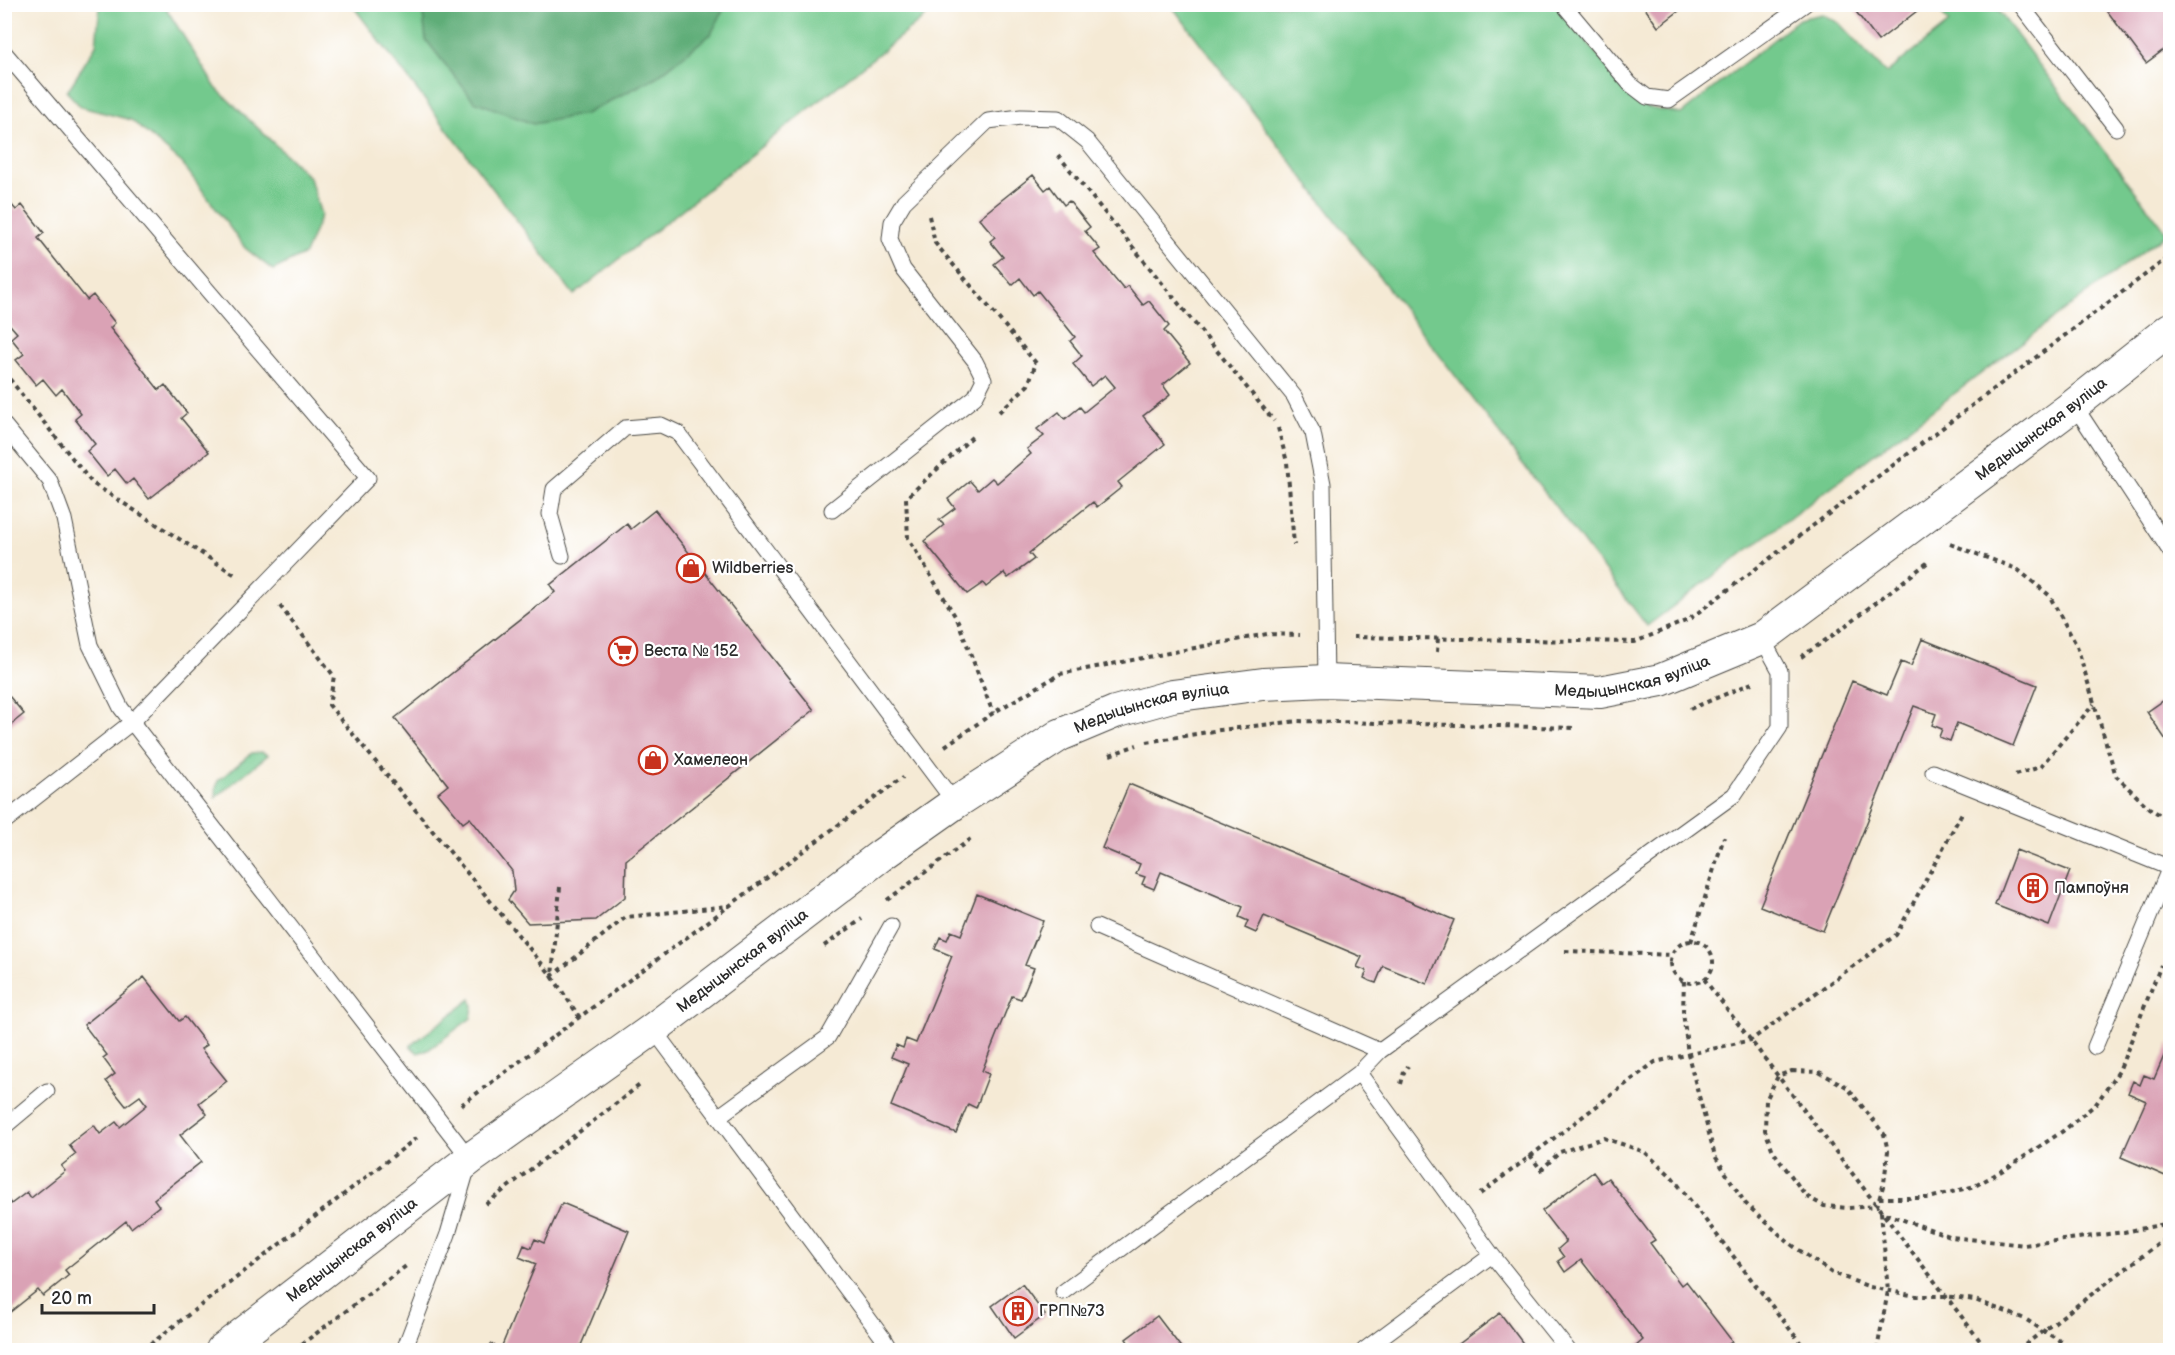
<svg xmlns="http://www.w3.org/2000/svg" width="2175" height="1355" viewBox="0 0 2175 1355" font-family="'Balsamiq Sans',sans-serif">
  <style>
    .green { fill: #73c98d; stroke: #4f7a5c; stroke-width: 1.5 }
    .forest { fill: #5ead78; stroke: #446c52; stroke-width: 1.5 }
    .building { fill: #daa2b5 }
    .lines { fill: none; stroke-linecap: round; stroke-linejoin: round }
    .service-casing { stroke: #494844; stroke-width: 17 }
    .minor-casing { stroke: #494844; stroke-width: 34 }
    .path { stroke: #494844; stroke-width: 4; stroke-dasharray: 4.5 4.5; stroke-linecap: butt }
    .service { stroke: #fff; stroke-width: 15 }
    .minor { stroke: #fff; stroke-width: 32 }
    .labels { text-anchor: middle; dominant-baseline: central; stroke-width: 4.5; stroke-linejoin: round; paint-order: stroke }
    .street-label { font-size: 16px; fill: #2b2b2b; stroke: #fff }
    .poi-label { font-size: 16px; fill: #2b2b2b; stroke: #fff; text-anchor: start }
  </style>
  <rect width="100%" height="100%" fill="#fff"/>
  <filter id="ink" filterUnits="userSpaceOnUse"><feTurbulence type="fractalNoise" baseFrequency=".0167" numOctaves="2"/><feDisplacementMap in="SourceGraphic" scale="12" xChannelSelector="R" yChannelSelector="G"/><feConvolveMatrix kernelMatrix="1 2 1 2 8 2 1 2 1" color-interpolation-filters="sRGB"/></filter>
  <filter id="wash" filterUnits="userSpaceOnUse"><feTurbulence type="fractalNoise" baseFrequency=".008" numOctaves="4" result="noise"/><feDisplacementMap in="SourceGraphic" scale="24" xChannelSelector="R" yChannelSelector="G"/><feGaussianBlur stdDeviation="1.35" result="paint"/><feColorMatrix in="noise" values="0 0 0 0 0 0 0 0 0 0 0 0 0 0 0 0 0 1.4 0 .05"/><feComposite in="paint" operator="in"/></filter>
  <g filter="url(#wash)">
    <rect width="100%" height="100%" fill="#f5ead5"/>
    <!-- green -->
    <path class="green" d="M100,5H164L216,88L310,178L321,215L305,254L273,270L245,248L182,163L131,120L81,107L67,92L96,45Z
      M352,5H940L574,295Z
      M1171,5H1558L1623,87L1645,107L1681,114L1799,19L1822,14L1839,23L1886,73L1949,23L1935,5H1994L2167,233L1647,626Z
      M262,752L268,755L216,797V788L218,781L252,753Z
      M471,999L473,1006L471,1018L428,1050L418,1053L410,1046Z"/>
    <!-- forest -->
    <path class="forest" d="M422,5V4L726,5L711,34L656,77L585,114L533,124L474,101L426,40Z"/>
    <g id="blocks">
      <!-- building -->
      <path class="building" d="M1642,4H1688L1658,27Z
        M1860,4H1926L1878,41L1854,9Z
        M2102,4H2170V45L2146,63Z
        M1033,175L1045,190L1050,186L1064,205L1069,201L1090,227L1085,231L1100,249L1094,253L1124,289L1128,286L1143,305L1149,301L1169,326L1164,331L1190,363L1163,385L1170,395L1143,416L1165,444L1118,482L1122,487L1097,507L1093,502L1029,553L1034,559L1008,578L1004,573L986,587L983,583L967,594L924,541L944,525L939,520L955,508L948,499L970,481L978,490L992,478L997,483L1031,454L1027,449L1044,436L1037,429L1059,412L1065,419L1080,407L1084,412L1115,387L1105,375L1091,386L1073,364L1082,356L1070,341L1075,337L1038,291L1033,295L1020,278L1012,285L994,264L1003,257L990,241L995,237L979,218Z
        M4,196L16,210L22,205L44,233L38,238L87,300L93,295L115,323L110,328L159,390L165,385L187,413L181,418L209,452L149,499L133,479L127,484L115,469L107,476L87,451L95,444L75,419L81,414L62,389L56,395L43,379L36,385L16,360L24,354L11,338L17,333L4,318Z
        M655,510L814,710L626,860L625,897L596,920L528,923L508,900L514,891L512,871L470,818L463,823L438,793L448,785L395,718L555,592L550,585L627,524L631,529Z
        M1922,639L2037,685L2013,746L1957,723L1950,741L1939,737L1942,729L1932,725L1936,714L1914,706L1823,931L1760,906L1852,681L1887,695L1901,662L1911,666Z
        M4,690L24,714L4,730Z
        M2170,696V746L2147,712Z
        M1129,784L1454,920L1427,984L1383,966L1376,983L1370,981L1364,978L1367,971L1357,967L1362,957L1264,916L1256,933L1245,928L1248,921L1239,917L1243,907L1161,872L1154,889L1142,884L1145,877L1136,874L1140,864L1102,848Z
        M2016,850L2070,871L2049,926L1995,905Z
        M977,894L1043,921L1025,965L1034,968L1021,999L1012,996L982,1071L989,1074L976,1108L968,1104L956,1133L891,1106L908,1064L891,1057L896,1045L903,1048L906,1039L916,1043L952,956L935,949L940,937L947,940L951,931L961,935Z
        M144,977L179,1021L185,1017L207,1045L201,1049L227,1081L199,1103L207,1114L180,1135L201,1162L154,1199L159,1206L131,1228L126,1221L65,1270L69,1275L43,1296L38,1290L4,1317V1195L11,1204L27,1192L31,1198L65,1171L61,1166L76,1154L69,1145L81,1135L94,1125L100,1134L116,1122L120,1127L147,1105L140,1096L126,1106L106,1081L115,1074L103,1058L107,1055L84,1025Z
        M2170,1042V1178L2121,1157L2146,1101L2128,1093L2133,1081L2140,1085L2144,1075L2154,1079Z
        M1593,1172L1601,1183L1608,1178L1655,1240L1650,1243L1681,1285L1686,1281L1732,1341L1729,1343L1734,1350H1638L1635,1347L1643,1340L1581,1260L1565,1272L1561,1266L1558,1261L1564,1257L1558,1249L1566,1242L1542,1211Z
        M562,1203L629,1231L579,1350H488L491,1344L501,1348L536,1264L519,1257L524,1245L531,1248L535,1239L544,1243Z
        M1022,1284L1045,1315L1014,1338L992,1306Z
        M1500,1313L1528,1350H1451Z
        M1157,1316L1183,1350H1122L1130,1345L1126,1339Z"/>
    </g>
  </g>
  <g filter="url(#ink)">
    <use href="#blocks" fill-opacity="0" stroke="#494844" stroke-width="1.5"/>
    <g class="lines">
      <!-- service casing -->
      <g class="service-casing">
        <path id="service" d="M1563,4L1630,84L1647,97L1669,100L1805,4
          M2020,4L2116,128
          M4,52L368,478L132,722L4,822
          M2074,405L2170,551
          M4,425L50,481L64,519L90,645L121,708L470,1159L448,1234L404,1350
          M832,510L975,397L984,379L975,361L903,269L890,239L892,222L904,202L988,121L1021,117L1058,118L1087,141L1294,396L1313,433L1323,484L1326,681
          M562,556L550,514L554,489L625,428L661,425L678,433L955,803
          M1933,772L2170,868
          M1097,927L1380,1051
          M653,1029L883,1338L890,1350
          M2095,1047L2170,867
          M1359,1073L1492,1255L1568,1350
          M718,1117L828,1037L891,926
          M4,1127L47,1091
          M1063,1292L1359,1073L1380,1051L1734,795L1780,727V671L1762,638
          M1364,1350L1492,1255"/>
      </g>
      <!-- minor casing -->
      <g class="minor-casing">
        <g id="minor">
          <path id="s1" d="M222,1350L470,1159L653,1029L880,856L955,803L1060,735L1115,712L1172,696L1263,684L1326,681L1600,692L1661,680L1762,638L2074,405L2170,329"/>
        </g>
      </g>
      <!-- path -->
      <path class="path" d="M1058,155L1274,421
        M929,216L935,243L1036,363L1028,385L999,412
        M4,372L92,483L237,576
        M1278,428L1287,462L1294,545
        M972,437L906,498L908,538L958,621L993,713
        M1950,544L2017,569L2049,595L2077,646L2116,776L2149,808L2170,821
        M280,606L334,676L329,705L552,976L626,917L729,906
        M1353,637L1635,642L1688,620L2170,256
        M1437,652L1438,637
        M1801,657L1836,633L1927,563
        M1690,709L1752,683
        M1147,742L1220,730L1298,721L1576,728
        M945,746L993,713L1060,674L1267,634L1300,635
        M1110,755L1137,745
        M2015,775L2040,767L2094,704
        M560,887L552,976L580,1018
        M887,900L971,839
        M1671 962a21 21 0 1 1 42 0a21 21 0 1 1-42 0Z
        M1691,942L1724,837
        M824,946L862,919
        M1565,951L1672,955
        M1704,979L1987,1350
        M1684,981L1683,1011L1688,1055L1715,1156L1745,1203L1789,1243L1832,1273L1870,1287L1916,1296H1945L1975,1300L2025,1319L2074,1350
        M1792,1071L1819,1072L1847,1087L1884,1134L1888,1151L1884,1183L1877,1206L1848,1208L1824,1206L1806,1196L1773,1151L1765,1130L1766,1100L1778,1076Z
        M1401,1084L1404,1072L1408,1066
        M461,1105L903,777
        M1530,1155L1541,1170L1560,1152L1604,1138L1645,1152L1672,1177L1806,1350
        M1480,1194L1655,1062L1751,1040L1896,935L1963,811
        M1879,1198H1929L1975,1186L2007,1168L2063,1131L2096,1104L2119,1071L2161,965
        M486,1204L641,1084
        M143,1350L419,1136
        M294,1350L406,1266
        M1877,1350L1888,1291L1881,1212L1952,1237L2024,1245L2124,1232L2170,1223
        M2018,1350L2170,1235"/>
      <!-- service -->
      <use href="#service" class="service"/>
      <!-- minor -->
      <use href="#minor" class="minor"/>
    </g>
  </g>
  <!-- icons -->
  <defs>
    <g id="shop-ring" transform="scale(1.5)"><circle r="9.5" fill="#fff" stroke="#c8321e" stroke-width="1.5"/><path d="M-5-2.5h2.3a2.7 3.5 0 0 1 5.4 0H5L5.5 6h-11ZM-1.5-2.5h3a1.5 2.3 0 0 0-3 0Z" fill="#c8321e"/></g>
    <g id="supermarket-ring" transform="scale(1.5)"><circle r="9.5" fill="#fff" stroke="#c8321e" stroke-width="1.5"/><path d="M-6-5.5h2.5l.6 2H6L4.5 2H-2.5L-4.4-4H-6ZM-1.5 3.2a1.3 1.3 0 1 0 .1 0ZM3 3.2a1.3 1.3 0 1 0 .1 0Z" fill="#c8321e"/></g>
    <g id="building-ring" transform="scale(1.5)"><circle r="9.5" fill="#fff" stroke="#c8321e" stroke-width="1.5"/><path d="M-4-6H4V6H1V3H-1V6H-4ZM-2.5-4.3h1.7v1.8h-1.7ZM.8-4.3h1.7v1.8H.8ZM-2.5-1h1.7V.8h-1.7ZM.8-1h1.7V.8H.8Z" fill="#c8321e"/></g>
  </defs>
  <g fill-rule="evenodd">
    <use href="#shop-ring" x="691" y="568"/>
    <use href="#supermarket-ring" x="623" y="651"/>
    <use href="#shop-ring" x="653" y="760"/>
    <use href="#building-ring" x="2033" y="888"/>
    <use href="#building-ring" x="1018" y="1311"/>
  </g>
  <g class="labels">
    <!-- street labels -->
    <g class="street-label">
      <text stroke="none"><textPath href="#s1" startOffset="2108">Медыцынская вуліца</textPath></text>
      <text stroke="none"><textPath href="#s1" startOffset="1622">Медыцынская вуліца</textPath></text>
      <text stroke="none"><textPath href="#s1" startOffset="1136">Медыцынская вуліца</textPath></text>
      <text stroke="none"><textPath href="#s1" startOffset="650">Медыцынская вуліца</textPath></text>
      <text stroke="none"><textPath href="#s1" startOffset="164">Медыцынская вуліца</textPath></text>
    </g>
    <!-- poi labels -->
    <g class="poi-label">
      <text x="712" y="568">Wildberries</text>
      <text x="644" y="651">Веста № 152</text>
      <text x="674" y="760">Хамелеон</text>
      <text x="2054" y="888">Пампоўня</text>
      <text x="1039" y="1311">ГРП№73</text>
    </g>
  </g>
  <!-- margin -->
  <rect width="2175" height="1355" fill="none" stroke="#fff" stroke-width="24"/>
  <!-- scale -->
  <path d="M42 1304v9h112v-9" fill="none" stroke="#2b2b2b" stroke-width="3"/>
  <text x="51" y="1304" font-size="18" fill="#2b2b2b" stroke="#ffffff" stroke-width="4.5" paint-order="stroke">20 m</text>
</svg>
